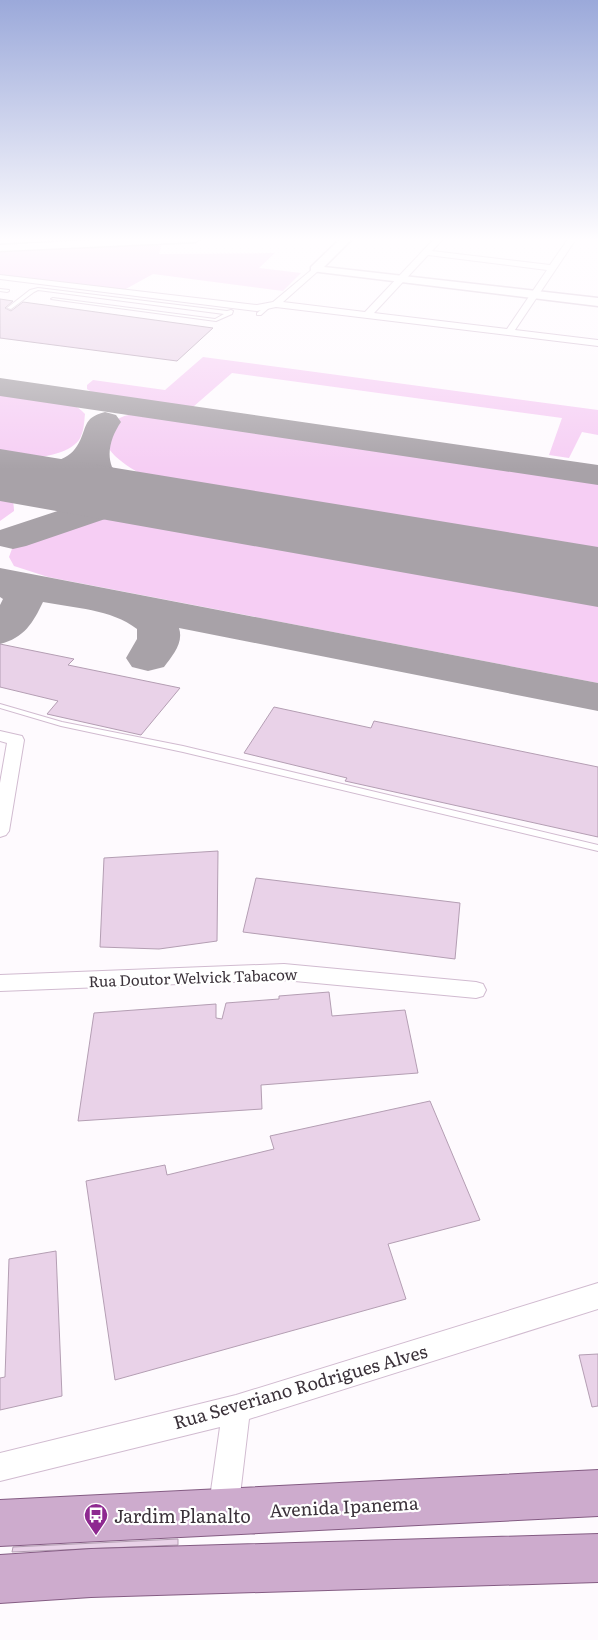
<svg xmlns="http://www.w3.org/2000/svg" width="598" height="1640" viewBox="0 0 598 1640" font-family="Literata,serif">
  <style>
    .green { fill: #f6cef4 }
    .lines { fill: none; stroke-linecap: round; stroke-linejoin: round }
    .taxiway { fill: #a8a2a8; fill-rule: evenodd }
    .runway { fill: #a8a2a8; fill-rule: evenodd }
    .building { fill: #e9d2e8; stroke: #b49eb3 }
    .lane-casing { stroke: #d1bbd0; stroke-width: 2 }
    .street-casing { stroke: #d1bbd0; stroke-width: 2 }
    .secondary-casing { stroke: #d1bbd0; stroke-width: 3 }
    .primary-casing { stroke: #845c83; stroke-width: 2 }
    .lane { fill: #fff; fill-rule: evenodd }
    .street { fill: #fff; fill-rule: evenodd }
    .secondary { fill: #fff; fill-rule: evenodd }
    .primary { fill: #cdabcd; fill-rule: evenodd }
    .labels { text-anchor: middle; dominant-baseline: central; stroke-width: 4.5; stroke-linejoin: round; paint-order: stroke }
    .street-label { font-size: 15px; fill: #3b323a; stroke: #fff }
    .near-street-label { font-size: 18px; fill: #3b323a; stroke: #fff }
    .near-poi-label { font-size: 18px; fill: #3b323a; stroke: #fff; text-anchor: start }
  </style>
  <rect width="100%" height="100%" fill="#fefafe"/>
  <!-- green -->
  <path class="green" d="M162,243L159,254L275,253L259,268L301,273L283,291L153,274L124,290L0,275V250Z
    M203,357L598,410V435L582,432L569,458L549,455L562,418L232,373L193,407L93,393L87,389V385L93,380L165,390Z
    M0,391C23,395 70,395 85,414C84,423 84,432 79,440C66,458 20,461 0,458Z
    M149,413L598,484V557L160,484C139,473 110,460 103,437C113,415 127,414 149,413Z
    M0,489C11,493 14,500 14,511L0,521Z
    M127,511L598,592V683L48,577L14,566L9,557L13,546L27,537L88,515L105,512Z"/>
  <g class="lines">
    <!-- taxiway -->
    <path class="taxiway" d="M0,378L598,465V485L0,396Z
      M105,412L116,415L121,422C112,435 106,452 112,467C131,485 168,487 179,503L174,511L161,514L111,517L26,546L13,549L0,546V530L106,495L93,487L82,474L36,485L0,484V464C22,465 63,469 77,446C88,429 81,418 105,412Z
      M0,568L598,683V711L179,628C184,643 172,656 164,667L148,671L132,667L126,658L137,639V629C111,609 74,608 43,602C33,623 24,638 0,644V605L3,599L0,597Z"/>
    <!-- runway -->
    <path class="runway" d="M0,449L598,547V607L0,501Z"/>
  </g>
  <!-- building -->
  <path class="building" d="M0,299L13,301L5,308L11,311L23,302L213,328L177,361L0,338Z
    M0,644L74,659L68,665L180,688L141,735L47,714L58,701L0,687Z
    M274,707L371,728L374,721L598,767V837L345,781L347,778L244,753Z
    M218,851L217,941L159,949L100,947L104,858Z
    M256,878L460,903L455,959L243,932Z
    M329,992L332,1016L405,1010L418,1073L261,1085L262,1109L78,1121L94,1013L216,1004V1018L222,1019L226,1003L279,999V996Z
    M430,1101L480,1220L388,1244L406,1299L115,1380L86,1181L165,1165L167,1175L274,1149L270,1136Z
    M56,1251L62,1396L0,1410V1378L5,1377L9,1259Z
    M598,1354V1406L592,1407L579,1355Z
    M178,1539V1545L12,1552L13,1547Z"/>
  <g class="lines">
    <!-- lane casing -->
    <g class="lane-casing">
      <path id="lane" d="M38,288L227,311L231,310L233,311L232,314L216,321L51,299L53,298L215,319L224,314L38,290L34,292L11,309L7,308L30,290Z
        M0,289L9,290V291L7,292L0,291Z
        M266,306L270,307L261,315H257V313Z
        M0,704L62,722L183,746L598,845V851L183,752L61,726L0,708Z"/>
    </g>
    <!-- street casing -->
    <g class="street-casing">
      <path id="street" d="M434,239H443L432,251L550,265L568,239H576L515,330L598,340V346L276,307L257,311L0,279V275L257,305L273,302L315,267H318V271L283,302L365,312ZM428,255L547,270L507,329L374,313Z
        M0,731L22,736L24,740L9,831L6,835L0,837V783L7,743L0,741Z
        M284,964L476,982L483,984L486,990L483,996L476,998L284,980L0,991V975Z
        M598,1283V1309L249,1419L238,1512L233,1522L223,1527L213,1522L208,1512L220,1427L0,1481V1453L236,1395Z"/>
    </g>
    <!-- secondary casing -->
    <g class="secondary-casing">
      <path id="secondary" d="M114,239H200L195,242L0,251V245Z
        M340,239H352L324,267L598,298V306L311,271V267Z"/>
    </g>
    <!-- primary casing -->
    <g class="primary-casing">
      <path id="primary" d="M598,1470V1516L0,1546V1500Z
        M598,1534V1582L91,1597L0,1603V1555L91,1549Z"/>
    </g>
    <!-- lane -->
    <use href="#lane" class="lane"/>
    <!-- street -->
    <use href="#street" class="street"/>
    <!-- secondary -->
    <use href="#secondary" class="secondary"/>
    <!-- primary -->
    <use href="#primary" class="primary"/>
  </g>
  <!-- sky -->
  <linearGradient id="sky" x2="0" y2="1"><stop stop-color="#9ba9da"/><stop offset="0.51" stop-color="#fffdff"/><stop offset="1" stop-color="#fffdff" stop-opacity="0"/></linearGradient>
  <rect width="598" height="469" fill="url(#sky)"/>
  <!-- icons -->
  <defs>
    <g id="bus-pin" transform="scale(1.25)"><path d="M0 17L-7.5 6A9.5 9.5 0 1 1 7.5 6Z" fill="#8e2990" stroke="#fff"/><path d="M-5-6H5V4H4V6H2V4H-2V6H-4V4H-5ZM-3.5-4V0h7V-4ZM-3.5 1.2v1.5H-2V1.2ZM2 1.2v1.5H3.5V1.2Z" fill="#fff"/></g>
  </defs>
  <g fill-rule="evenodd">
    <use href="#bus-pin" x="96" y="1515"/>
  </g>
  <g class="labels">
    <!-- street labels -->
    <g class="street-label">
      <text transform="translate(193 977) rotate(-2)">Rua Doutor Welvick Tabacow</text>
    </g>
    <!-- near-street labels -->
    <g class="near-street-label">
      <text transform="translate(300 1386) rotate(-16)">Rua Severiano Rodrigues Alves</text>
      <text transform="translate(344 1506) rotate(-3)">Avenida Ipanema</text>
    </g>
    <!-- near-poi labels -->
    <g class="near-poi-label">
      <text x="114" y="1515">Jardim Planalto</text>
    </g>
  </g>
</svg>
